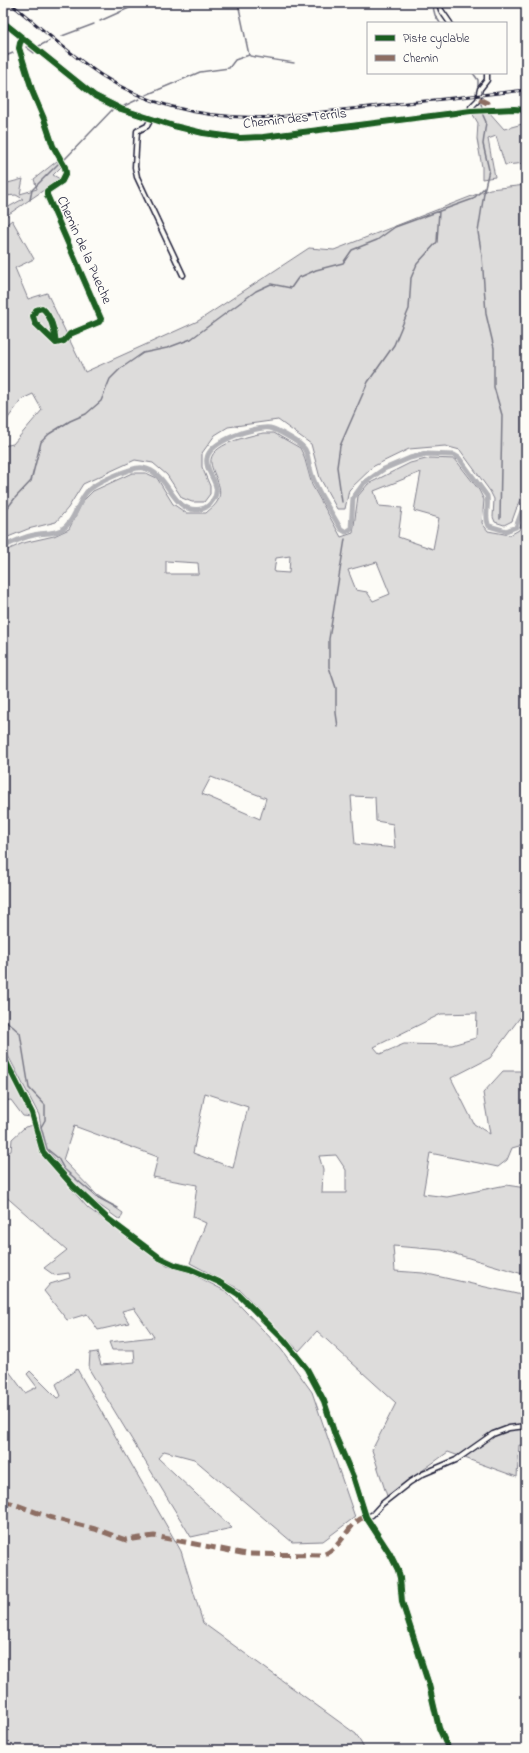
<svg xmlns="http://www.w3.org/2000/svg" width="529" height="1753" viewBox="0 0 529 1753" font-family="'Indie Flower',sans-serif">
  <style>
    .green { fill: #dddcdb; stroke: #807f8b; fill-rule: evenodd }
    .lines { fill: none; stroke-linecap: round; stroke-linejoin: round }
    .stream { stroke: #787885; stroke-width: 1.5 }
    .canal { stroke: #b2b2b7; stroke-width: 5 }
    .street-casing { stroke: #22223b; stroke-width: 7 }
    .street { stroke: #fdfcf7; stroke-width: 4 }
    .rail-casing { stroke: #22223b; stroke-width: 3 }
    .rail { stroke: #fdfcf7; stroke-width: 1.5; stroke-dasharray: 4.5; stroke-linecap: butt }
    .quiet { stroke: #8d6e63; stroke-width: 5; stroke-dasharray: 10 5; stroke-linecap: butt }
    .cycleway-casing { stroke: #fdfcf7; stroke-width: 8 }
    .cycleway { stroke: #1b5e20; stroke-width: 6 }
    .labels { text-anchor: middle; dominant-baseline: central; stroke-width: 3; stroke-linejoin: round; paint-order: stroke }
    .street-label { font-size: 14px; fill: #22223b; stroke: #fdfcf7 }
  </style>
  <rect width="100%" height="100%" fill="#fdfcf7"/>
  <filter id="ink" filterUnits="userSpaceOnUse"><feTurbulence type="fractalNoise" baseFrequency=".025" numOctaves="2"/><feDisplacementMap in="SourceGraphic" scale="8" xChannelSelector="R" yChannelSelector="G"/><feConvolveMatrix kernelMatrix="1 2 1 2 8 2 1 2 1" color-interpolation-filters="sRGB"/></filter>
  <g filter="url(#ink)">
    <!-- green -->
    <path class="green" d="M489,112L504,129L526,123V163L505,165L496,136L488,139L495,177L482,179V167L477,139L478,123L472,113Z
      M57,161L61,167L53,175L60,179L3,218V210L23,199L16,195L6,196L4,184L23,179L20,194L37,189L34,179Z
      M526,185V482L512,521L504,525L495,522L493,517L494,499L490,491L460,450L445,446L409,449L374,466L349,490L345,509H337L320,478L311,444L278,420L228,427L215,435L202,453V467L210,486V494L204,502H192L182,498L167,475L153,463L135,460L83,484L68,508L56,522L28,529L3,539V446L13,444L42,410L33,394L22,399L3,425V413L7,406L3,399V227L12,220L34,259L15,268L28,299L47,293L85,372L198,321L309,248L334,250L490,189Z
      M263,433H274L300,448L304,456L312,485L341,537L353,533L358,496L368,484L410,463L430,458L455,459L479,490L484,500L482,523L488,531L510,535L519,530L526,510V1016H521L490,1058L451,1078L474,1124L490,1134L483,1093L503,1071H526V1144L512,1148L507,1160L498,1167L430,1153L423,1194L447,1197L506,1185L526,1188V1275L442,1250L393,1246L395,1271L423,1273L526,1296V1447L519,1445L517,1477L448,1452L387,1496L372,1450L396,1403L317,1331L299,1351L239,1289L190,1263L206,1223L193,1217L197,1185L153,1177L158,1157L74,1126L63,1160L97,1195L123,1213L120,1220L84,1194L44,1146L39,1115L3,1046V552L23,543L54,536L69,529L83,501L93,491L132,473H146L157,478L173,504L186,513H206C210,509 215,506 217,502C225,488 213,476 211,463C208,444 250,436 263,433ZM421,472L414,511L439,518L433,549L398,537L402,508L379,506L374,491ZM290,556L289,573L274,572L276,558ZM166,561L198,563L199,574H166ZM377,562L390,594L373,601L367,592L356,590L348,570ZM211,777L266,798L260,819L202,794ZM351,796L375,797L376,821L393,824L395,848L355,844ZM477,1013L476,1038L452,1045L404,1044L380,1054L374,1047L441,1014ZM205,1093L248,1107L233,1168L193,1153ZM336,1155L346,1170V1193H322L323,1169L319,1156Z
      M3,1061L31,1117L23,1116L11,1100L3,1101Z
      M34,1125L41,1155L88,1208L167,1266L185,1270L227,1292L281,1349L312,1392L355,1517L323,1541L292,1542L194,1459L164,1451L158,1458L232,1528L191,1537L89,1369L90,1353L97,1352L101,1365L135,1362L134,1350H112L109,1342L154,1337L134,1308L122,1311L129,1323L98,1330L87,1314L67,1320L44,1291L50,1284L70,1278L69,1273L54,1275L44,1268L67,1250L3,1194V1155L11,1151L12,1139L25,1127Z
      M3,1363L25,1393L37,1387L27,1374L30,1371L57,1398L61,1396L56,1384L77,1369L181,1551L203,1623L356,1734L365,1750H3Z"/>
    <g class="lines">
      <!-- stream -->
      <path class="stream" d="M432,3L435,15L440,23
        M100,21L140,3
        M62,36L94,24
        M39,46L49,41
        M26,47L34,53
        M250,56L294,63
        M3,57L13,53
        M473,73L478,80V86
        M146,95L200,72L229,68L235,60L249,55L238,3
        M481,104L482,107
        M124,106L139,99
        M65,159L112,110
        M485,187L478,232L482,256L486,314L494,348V387L502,415L500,519
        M30,200L32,190L58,164
        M342,502L337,467L340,446L368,382L394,345L409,309L411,278L417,264L437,242L439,211
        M3,514L15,498L31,481L41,442L49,434L70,421L86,414L101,401L110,379L120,369L143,353L167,348L191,339L256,291L271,284L291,288L298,278L316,270L343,263L352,250L377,240L395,227L473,199L485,187L489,170L483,144L486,122L482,113
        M338,727L336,713V688L329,667V639L345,539
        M3,1018L20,1033L29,1088L45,1105V1120L41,1127L47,1149L58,1158L64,1169L97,1197L118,1208"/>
      <!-- canal -->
      <path class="canal" d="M3,547C13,542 23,537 34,535C42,533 53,534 61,530C74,523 77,504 86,493C92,484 133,466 143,468C171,473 171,515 201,509C207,508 210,505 213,500C224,485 204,473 207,458C210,441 255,426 270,428C276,429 297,441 302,446C308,451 308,460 310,468C315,489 328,506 338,524L341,529L346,532L351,529L353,498L364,483L384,469L410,458L426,454L454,455L459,458L487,496C489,506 484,518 489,526L506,531L516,527L526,500"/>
      <!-- street casing -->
      <g class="street-casing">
        <path id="street" d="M439,3L441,10L450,23
          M3,22L95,96L121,109L174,126L203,133L240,138L263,137L471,111L514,109L526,110
          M23,38L20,43L19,48L33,93L44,119L53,146L65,167L66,173L62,181L47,191V195L101,319L99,322L70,334L64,341L56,343L35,323L33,316L36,310L42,308C51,315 55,332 56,343
          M479,93L480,89L487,80V73
          M471,111V107L478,100L479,97
          M151,119L147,126L137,131L135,167L137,177L183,275
          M3,1056L32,1113L43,1152L73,1186L108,1219L160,1258L175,1265L190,1269L219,1282L238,1294L284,1340L307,1369L324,1401L335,1435L354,1479L366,1517L390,1554L398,1570L400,1578L402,1602L429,1685L439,1728L449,1750
          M366,1517L372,1515L382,1504L410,1482L423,1474L456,1460L493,1434L509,1428L526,1426"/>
      </g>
      <!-- street -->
      <use href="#street" class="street"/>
      <!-- rail casing -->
      <g class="rail-casing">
        <path id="rail" d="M10,3C40,27 69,54 101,75C153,109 216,120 277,117L526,90"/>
      </g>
      <!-- rail -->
      <use href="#rail" class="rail"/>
      <!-- quiet -->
      <path class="quiet" d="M479,99L487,103L489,109
        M3,1502L11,1503L49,1517L95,1529L126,1540L154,1536L246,1554L322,1555C343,1549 348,1520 366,1517"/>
      <!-- cycleway casing -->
      <g class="cycleway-casing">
        <path id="cycleway" d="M3,22L95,96L121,109L174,126L203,133L240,138L263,137L471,111L514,109L526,110
          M23,38L20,43L19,48L33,93L44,119L53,146L65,167L66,173L62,181L47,191V195L101,319L99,322L70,334L64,341L56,343L35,323L33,316L36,310L42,308C51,315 55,332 56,343
          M3,1056L32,1113L43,1152L73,1186L108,1219L160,1258L175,1265L190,1269L219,1282L238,1294L284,1340L307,1369L324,1401L335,1435L354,1479L366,1517L390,1554L398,1570L400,1578L402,1602L429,1685L439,1728L449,1750"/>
      </g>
      <!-- cycleway -->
      <use href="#cycleway" class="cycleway"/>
    </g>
  </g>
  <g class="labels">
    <!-- street labels -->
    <g class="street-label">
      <text transform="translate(295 119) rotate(-6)">Chemin des Terrils</text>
      <text transform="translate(84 250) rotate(66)">Chemin de la Pueche</text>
    </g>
  </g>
  <!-- margin -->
  <rect width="529" height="1753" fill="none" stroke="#fdfcf7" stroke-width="16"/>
  <rect x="8" y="8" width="513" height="1737" fill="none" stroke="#22223b" stroke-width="1.5" filter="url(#ink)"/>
  <!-- legend -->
  <rect x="367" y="22" width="140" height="52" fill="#fdfcf7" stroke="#a5a5ac"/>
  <rect x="375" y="35" width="20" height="6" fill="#1b5e20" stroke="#a5a5ac"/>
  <text x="403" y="42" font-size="12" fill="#22223b">Piste cyclable</text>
  <rect x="375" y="55" width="20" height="6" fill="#8d6e63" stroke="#a5a5ac"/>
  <text x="403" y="62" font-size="12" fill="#22223b">Chemin</text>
</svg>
